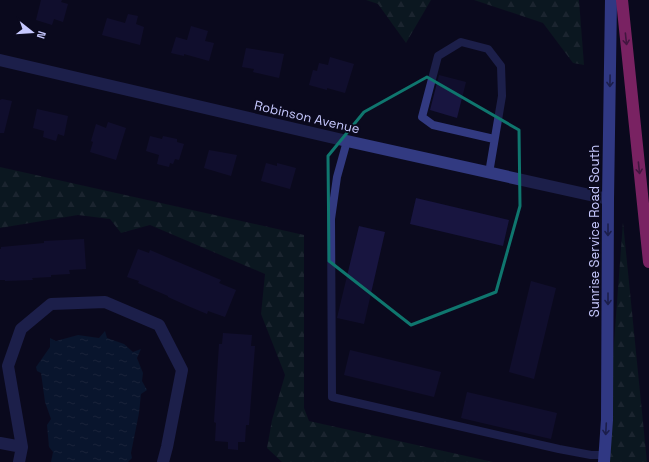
<svg xmlns="http://www.w3.org/2000/svg" width="649" height="462" viewBox="0 0 649 462" font-family="'Space Grotesk',sans-serif">
  <style>
    .forest { fill: url(#forest-firs) }
    .water { fill: url(#water-ripples) }
    .building { fill: #181540 }
    .lines { fill: none; stroke-linecap: round; stroke-linejoin: round }
    .lane { stroke: #323a81; stroke-width: 8 }
    .street { stroke: #323a81; stroke-width: 12 }
    .secondary { stroke: #5e71ff; stroke-width: 12 }
    .highway { stroke: #ff42b7; stroke-width: 12 }
    .oneway { stroke: #85266a }
    .oneway2 { stroke: #303883 }
    .marked { fill: none; stroke: #0f766e; stroke-width: 3; stroke-linejoin: round }
    .labels { text-anchor: middle; dominant-baseline: central; stroke-width: 4; stroke-linejoin: round; paint-order: stroke }
    .street-label { font-size: 13px; fill: #c7c9ff; stroke: #0b0a1e }
  </style>
  <defs>
    <pattern id="forest-firs" width="22" height="20" patternUnits="userSpaceOnUse"><rect width="22" height="20" fill="#0d2824"/><path d="M5 1l3.5 6h-7zM16 11l3.5 6h-7z" fill="#2f4645"/></pattern>
    <pattern id="water-ripples" width="26" height="14" patternUnits="userSpaceOnUse"><rect width="26" height="14" fill="#072440"/><path d="M2 4q2-2 4 0t4 0M15 11q2-2 4 0t4 0" fill="none" stroke="#2a425d"/></pattern>
  </defs>
  <rect width="100%" height="100%" fill="#0b0a1e"/>
  <!-- forest -->
  <path class="forest" d="M366,0H431L406,43L378,4Z
    M474,0H579L584,65L573,63L543,23Z
    M0,167L304,235V408L309,421L493,462H282L267,448L272,420L285,375L261,314L265,274L150,225L121,233L110,219L78,215L0,228Z
    M623,222L647,462H605Z"/>
  <!-- water -->
  <path class="water" d="M105,331L107,338L124,344L133,352L141,349L137,358L143,373L142,381L147,390L141,394L139,413L131,453L132,458L128,462H51L53,452L49,447L47,425L51,419L45,402L41,373L37,371L36,367L50,347V338L56,341L78,335L99,338Z"/>
  <!-- building -->
  <path class="building" d="M41,0H62L61,2L68,4L63,22L54,19L52,25L36,20Z
    M128,14L138,16L136,24L144,27L140,45L102,35L107,18L125,23Z
    M191,26L208,31L205,41L214,43L209,61L184,54V56L171,53L176,37L187,40Z
    M246,48L284,54L279,78L253,72L254,69L242,67Z
    M330,57L354,64L345,93L327,88V90L309,85L313,70L317,71L319,63L328,65Z
    M439,75L466,82L457,118L430,110Z
    M2,99L12,101L4,133H0V100Z
    M37,109L68,116L64,136L58,134L56,141L43,137L44,131L33,128Z
    M108,122L126,128L116,160L90,152L93,142L91,141L96,124L106,128Z
    M150,136L162,139L163,136L177,139V142L184,144L179,160L175,159L173,164L170,163L169,167L157,164L159,155L146,151Z
    M209,150L237,155L231,176L204,168Z
    M266,163L277,166V163L296,168L290,189L261,181Z
    M416,198L509,220L503,246L410,224Z
    M359,226L385,232L364,324L337,318Z
    M84,239L86,269L69,270L70,274L51,275V277L32,278L33,280L5,281V280H0V249H1V247L44,243V241Z
    M138,249L149,253L150,250L171,259L221,280L219,283L236,290L225,317L208,311L207,314L188,306L168,297V296L138,283L139,281L127,277Z
    M531,281L556,288L534,379L509,372Z
    M223,333L252,335L251,346H255L249,425H246L245,442H238V450L228,449V442L215,441L216,423L214,422L219,344H222Z
    M350,350L441,372L434,397L344,375Z
    M467,392L557,413L551,439L461,418Z"/>
  <g class="lines">
    <!-- lane -->
    <path class="lane" d="M347,141L337,177L331,219L332,397L559,449L591,455H605
      M489,173L502,96L501,66L488,49L461,42L438,56L422,117L433,125L494,139"/>
    <!-- street -->
    <path class="street" d="M0,60L347,141L608,199
      M0,443L22,447
      M19,462L22,447L8,366L21,329L51,304L105,302L159,325L182,370L167,447L163,462"/>
    <!-- secondary -->
    <path class="secondary" d="M604,462L607,420L608,199L611,0"/>
    <!-- highway -->
    <path class="highway" d="M622,0L649,262"/>
  </g>
  <!-- one-way arrows -->
  <defs><path id="oneway-shaft" d="M-6 0H5M1.5-3L5.5 0L1.5 3" fill="none" stroke-width="1.6" stroke-linecap="round" stroke-linejoin="round"/></defs>
  <g class="oneway">
    <use href="#oneway-shaft" transform="translate(626 39) rotate(84)"/>
    <use href="#oneway-shaft" transform="translate(639 168) rotate(84)"/>
  </g>
  <g class="oneway2">
    <use href="#oneway-shaft" transform="translate(610 81) rotate(91)"/>
    <use href="#oneway-shaft" transform="translate(608 230) rotate(90)"/>
    <use href="#oneway-shaft" transform="translate(608 299) rotate(90)"/>
    <use href="#oneway-shaft" transform="translate(606 429) rotate(93)"/>
  </g>
  <!-- marked area -->
  <path d="M0 0H649V462H0ZM427,77L519,130L520,206L496,292L411,325L329,261L328,156L364,112Z" fill="#0b0a1e" fill-opacity=".55" fill-rule="evenodd"/>
  <path class="marked" d="M427,77L519,130L520,206L496,292L411,325L329,261L328,156L364,112Z"/>
  <g class="labels">
    <!-- street labels -->
    <g class="street-label">
      <text transform="translate(307 117) rotate(13)">Robinson Avenue</text>
      <text transform="translate(594 231) rotate(-90)">Sunrise Service Road South</text>
    </g>
  </g>
  <!-- north arrow -->
  <g transform="translate(32 32) rotate(107)" stroke="#0b0a1e" stroke-width="3" paint-order="stroke">
  <path d="M0-3L7 15L0 10L-7 15Z" fill="#c7c9ff"/>
  <text y="-6" font-size="11" font-weight="bold" text-anchor="middle" fill="#c7c9ff">N</text>
  </g>
</svg>
